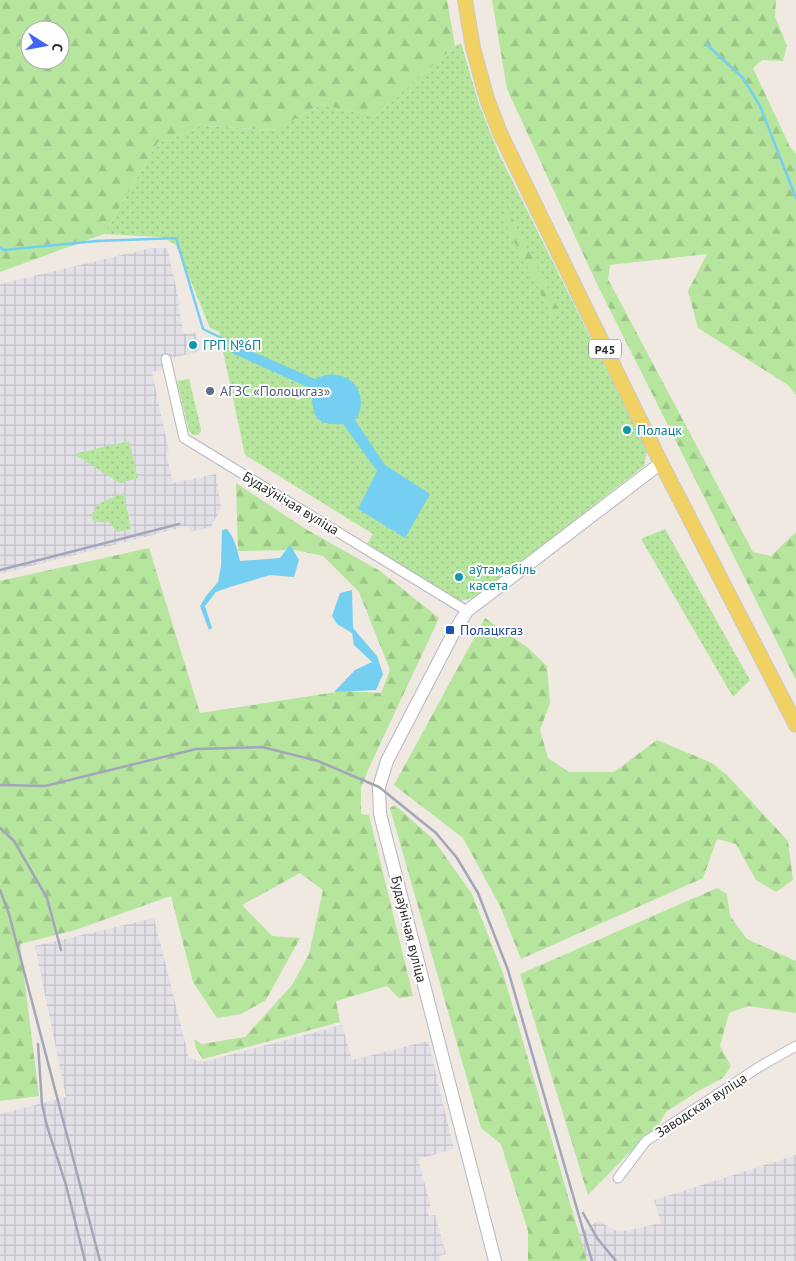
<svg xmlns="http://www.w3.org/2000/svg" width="796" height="1261" viewBox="0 0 796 1261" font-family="'PT Sans',sans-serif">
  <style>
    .industrial { fill: url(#industrial-grid) }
    .grass { fill: url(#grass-dots) }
    .forest { fill: url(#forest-firs); fill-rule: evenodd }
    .water { fill: #75cff0 }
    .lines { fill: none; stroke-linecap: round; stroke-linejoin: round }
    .stream { stroke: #75cff0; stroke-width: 2.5 }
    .street-casing { stroke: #b4b7c1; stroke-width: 11 }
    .secondary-casing { stroke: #b4b7c1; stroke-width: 14 }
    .primary-casing { stroke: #c9c9c9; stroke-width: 16 }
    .street { stroke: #fff; stroke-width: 9 }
    .secondary { stroke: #fff; stroke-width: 12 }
    .primary { stroke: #f2d163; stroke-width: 14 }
    .rail { stroke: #a3a6b8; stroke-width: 2.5 }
    .culture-dot { fill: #0f9aa8; stroke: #fff; stroke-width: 2 }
    .service-dot { fill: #5c6f8a; stroke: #fff; stroke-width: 2 }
    .transit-dot { fill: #1a4fb4; stroke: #fff; stroke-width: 2 }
    .labels { text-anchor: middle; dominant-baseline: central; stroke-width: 4; stroke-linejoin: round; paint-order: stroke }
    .shield { fill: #fff; stroke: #6d6d6d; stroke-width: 1 }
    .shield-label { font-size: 12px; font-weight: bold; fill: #2e2e2e }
    .culture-label { font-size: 14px; fill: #0d838f; stroke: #fff; text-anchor: start }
    .service-label { font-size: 14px; fill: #4e5e75; stroke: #fff; text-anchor: start }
    .street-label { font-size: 14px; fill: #2e2e2e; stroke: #fff }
    .transit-label { font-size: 14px; fill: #164399; stroke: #fff; text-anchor: start }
  </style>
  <defs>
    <pattern id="industrial-grid" width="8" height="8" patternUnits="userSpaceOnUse" patternTransform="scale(1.25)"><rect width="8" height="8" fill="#e3e1e8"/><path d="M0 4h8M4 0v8" fill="none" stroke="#c3c1c7"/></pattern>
    <pattern id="grass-dots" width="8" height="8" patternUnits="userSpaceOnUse" patternTransform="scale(1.25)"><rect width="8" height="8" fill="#b6e59e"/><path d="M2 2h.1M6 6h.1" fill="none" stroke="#9dc588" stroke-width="1.8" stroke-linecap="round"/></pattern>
    <pattern id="forest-firs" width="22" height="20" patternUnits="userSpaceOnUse" patternTransform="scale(1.25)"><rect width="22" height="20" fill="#b6e59e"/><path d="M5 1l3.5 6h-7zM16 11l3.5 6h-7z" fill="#9dc588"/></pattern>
  </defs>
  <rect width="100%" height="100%" fill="#efe9e1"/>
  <!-- industrial -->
  <path class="industrial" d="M151,248H167L180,304L178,305L184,334L195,332L200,351L161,361L163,369L152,372L169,452L166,453L173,483L216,474L221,508L211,527L191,532L188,526L0,574V284Z
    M154,918L189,1058L203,1062L342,1025L352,1060L428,1041L454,1149L418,1159L431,1207L427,1208L429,1216L435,1215L446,1254L439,1256L440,1261H0V1114L66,1097L35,946Z
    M796,1155V1261H552L571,1239L598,1221L619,1232L661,1223L654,1200Z"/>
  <!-- grass -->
  <path class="grass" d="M461,43L479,104L499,154L647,451L644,466L475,598L459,601L367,544L373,534L245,455L219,332L210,328L176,245L162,237L104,234L158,142L206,126L274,130L321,105L375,116L455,46Z
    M189,379L201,429V432L198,435H193L189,431L177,381Z
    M129,441L138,478L120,483L74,454Z
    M124,493L131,529L117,532L109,522H95L92,519C91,503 111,498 124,493Z
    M665,529L750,680L733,697L641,539Z"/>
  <!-- forest -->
  <path class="forest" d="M0,0H447L455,46L375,116L321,105L274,130L206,126L158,142L104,234L0,272ZM30,30H60V60H30Z
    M492,0H776L775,16L787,46L783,61L762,60L753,68L790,147L796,154V395L788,385L698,328L688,291L707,254L610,265L608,279L753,552L771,556L796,532V680L597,284L507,89Z
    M506,206L562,316H552L506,225Z
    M236,483L304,528L380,571L439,618L368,770L361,788V814L369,815L413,996L399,998L387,986L336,1001L340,1022L203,1059L196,1049L194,1039L202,1044L245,1037L292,985L309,954L323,890L300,873L242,905L272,936L300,938L266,1000L241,1014L217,1018L193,982L171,896L75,930L20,944L39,1096L0,1101V581L149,548L200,713L343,691L381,693L390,670L359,592L323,556L295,550L238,551Z
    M485,618L527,647L547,666L550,703L540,730L548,758L569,772H614L657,740L712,763L727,775L788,841L793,880L776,892L756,880L736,844L717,839L703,878L521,959L500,906L463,838L394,785Z
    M395,805L433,839L472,894L503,973L587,1261H528V1231L501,1144L481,1128L390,808Z
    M717,888L727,894L730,916L747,939L796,961V1013L748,1006L729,1013L720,1046L731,1066L723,1078L700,1090L666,1112L656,1129L628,1154L588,1195L520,974Z"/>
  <!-- water -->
  <path class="water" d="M235,344L315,379C322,376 329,373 337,375C359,378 368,403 355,420L385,465L430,494L405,538L358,509L377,471L343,424C314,426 312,415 312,389L232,353Z
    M227,529C235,539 237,549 240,561L280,558L290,545L299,560L294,577L270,575L230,587L216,592L205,606L212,628L209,630L200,606L206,596L218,582L221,566L222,530Z
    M352,590L353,628L377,656L383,674L376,690L334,692L355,670L372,662L354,645L352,633L337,624L332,616L340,593Z"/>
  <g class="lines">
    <!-- stream -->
    <path class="stream" d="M706,44L743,78L760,106L796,198
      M0,247L4,250L97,241L176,238L203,329L238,346"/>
    <!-- street casing -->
    <g class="street-casing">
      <path id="street" d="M166,359L184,438L467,611
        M618,1178L646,1141L759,1067L796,1046"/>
    </g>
    <!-- secondary casing -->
    <g class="secondary-casing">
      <path id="secondary" d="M495,1261L380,814L379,787L387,761L454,632L467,611L661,463"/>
    </g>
    <!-- primary casing -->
    <g class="primary-casing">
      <path id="primary" d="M465,0L473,48L487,99L500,133L661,463L796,725"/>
    </g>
    <!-- street -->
    <use href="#street" class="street"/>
    <!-- secondary -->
    <use href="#secondary" class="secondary"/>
    <!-- primary -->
    <use href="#primary" class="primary"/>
    <!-- rail -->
    <path class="rail" d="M0,570L179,524
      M0,785L45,786L196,749L262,747L318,761L379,787L436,833L457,858L478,893L508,970L592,1261
      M0,828L14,841L47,898L61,950
      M0,890L9,914L100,1261
      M38,1044L42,1104L47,1126L66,1185L85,1261
      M583,1213L597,1238L616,1261"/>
  </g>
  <!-- markers -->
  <g class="culture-dot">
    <circle cx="193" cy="345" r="5"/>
    <circle cx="627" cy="430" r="5"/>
    <circle cx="459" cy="577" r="5"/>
  </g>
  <circle class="service-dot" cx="210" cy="391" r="5"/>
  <rect class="transit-dot" x="445" y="625" width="10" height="10" rx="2.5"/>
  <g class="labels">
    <!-- shield labels -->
    <rect class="shield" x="589" y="339.5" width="32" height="19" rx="4"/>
    <g class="shield-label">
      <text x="605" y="349">Р45</text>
    </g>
    <!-- culture labels -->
    <g class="culture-label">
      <text x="203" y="345">ГРП №6П</text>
      <text x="637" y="430">Полацк</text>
      <text x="469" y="569">аўтамабіль<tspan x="469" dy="16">касета</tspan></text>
    </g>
    <!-- service labels -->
    <g class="service-label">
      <text x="220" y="391">АГЗС «Полоцкгаз»</text>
    </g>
    <!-- street labels -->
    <g class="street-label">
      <text transform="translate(291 503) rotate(31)">Будаўнічая вуліца</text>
      <text transform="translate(409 929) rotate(76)">Будаўнічая вуліца</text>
      <text transform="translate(701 1105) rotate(-33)">Заводская вуліца</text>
    </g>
    <!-- transit labels -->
    <g class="transit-label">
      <text x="460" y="630">Полацкгаз</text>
    </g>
  </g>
  <!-- north arrow -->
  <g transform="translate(45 45) rotate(101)"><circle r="24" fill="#ffffff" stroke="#ababab"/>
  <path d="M0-4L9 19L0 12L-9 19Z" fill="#4264fb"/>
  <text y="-8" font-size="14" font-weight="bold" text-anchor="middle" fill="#2e2e2e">С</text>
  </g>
</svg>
